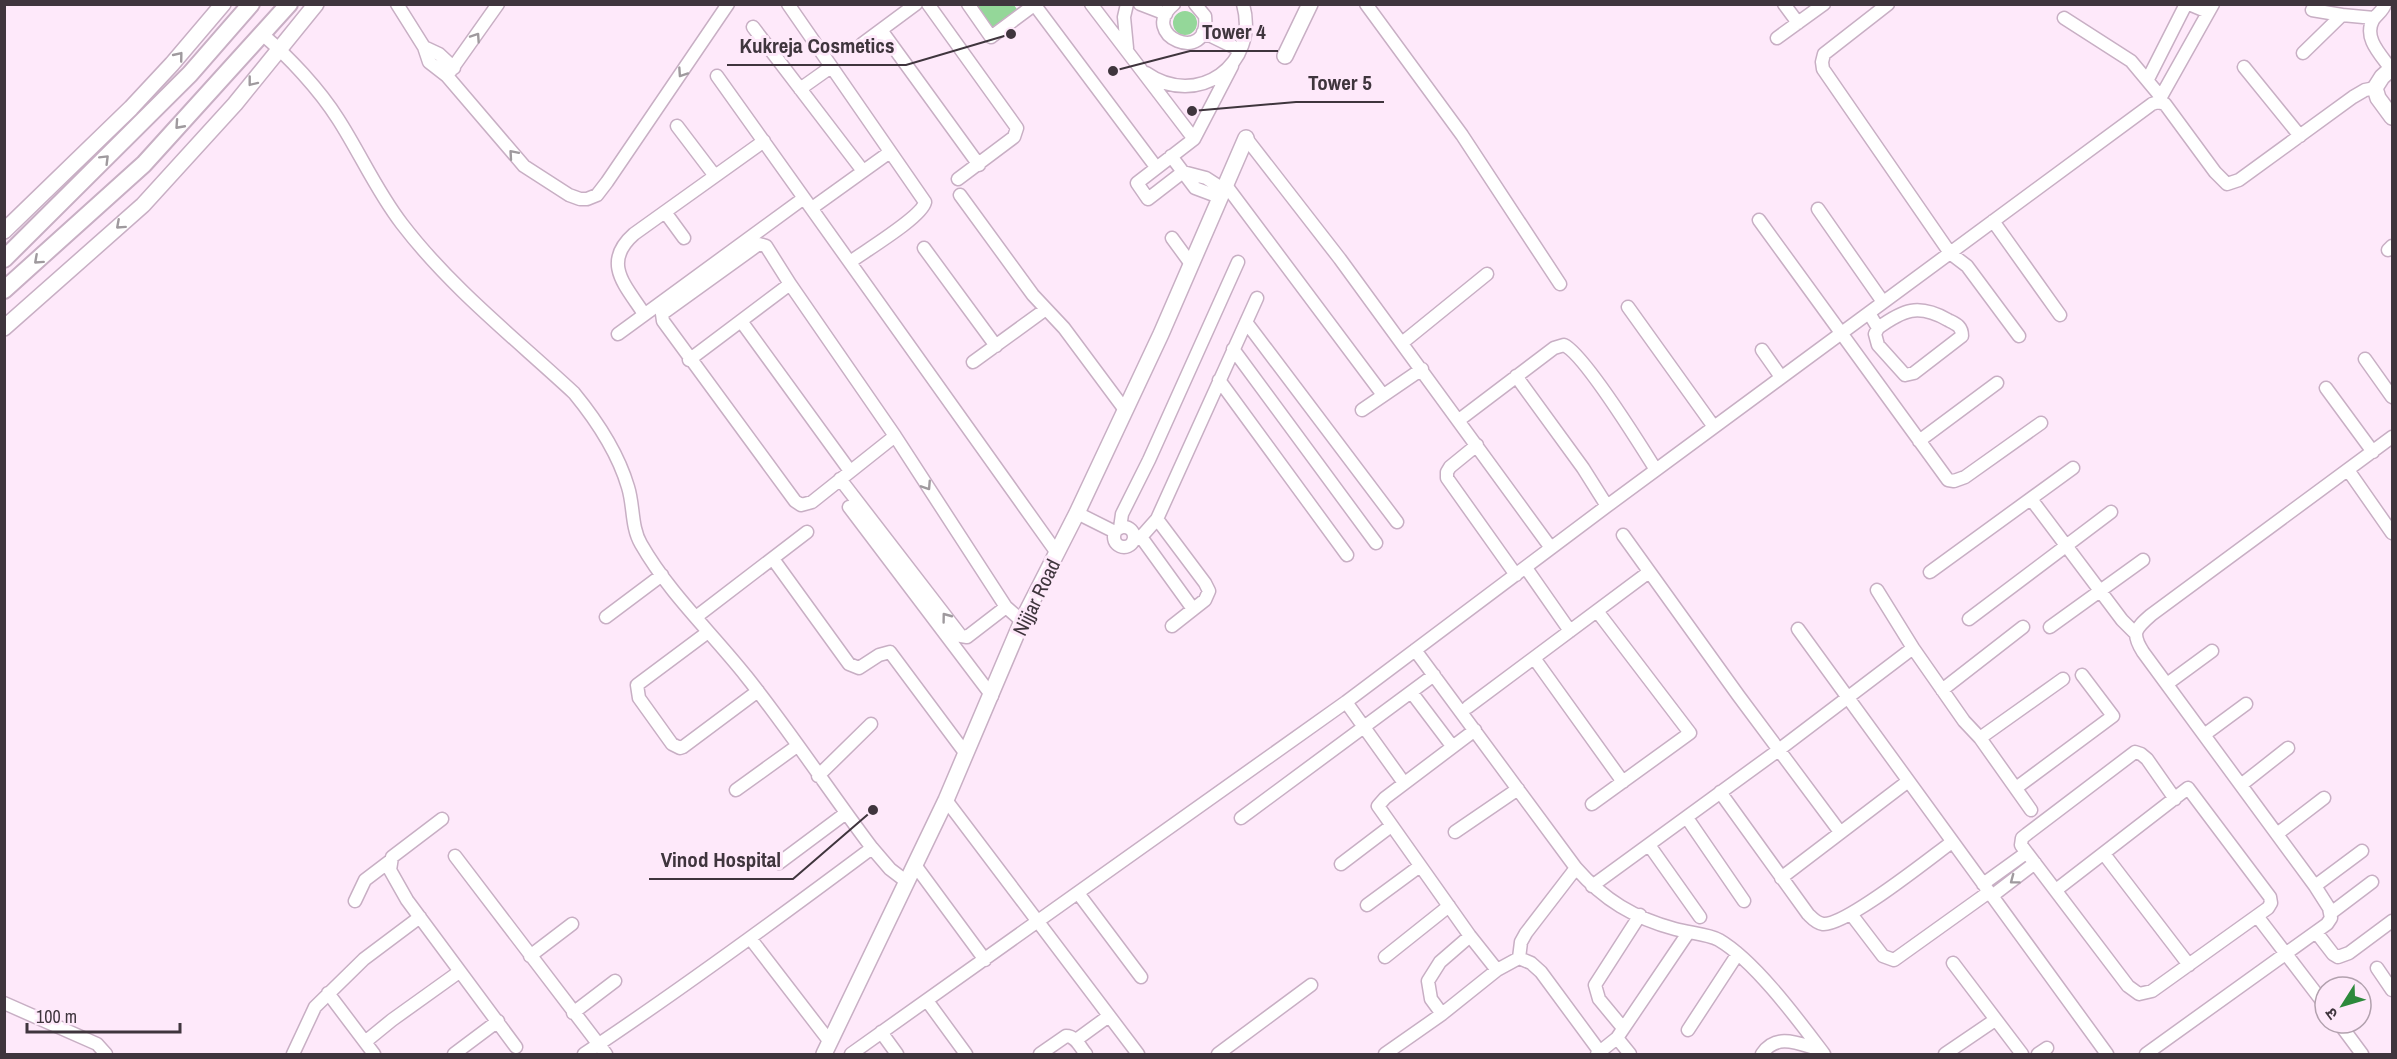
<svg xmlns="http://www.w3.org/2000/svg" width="2397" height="1059" viewBox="0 0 2397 1059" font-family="'Archivo Narrow','Noto Sans Devanagari',sans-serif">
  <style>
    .green { fill: #94d799 }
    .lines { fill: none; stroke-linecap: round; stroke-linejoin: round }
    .minor-casing { stroke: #c8afc4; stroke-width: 15 }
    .tertiary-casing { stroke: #c8afc4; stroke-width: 18 }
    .secondary-casing { stroke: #c8afc4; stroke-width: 20 }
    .minor { stroke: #fff; stroke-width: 12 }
    .tertiary { stroke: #fff; stroke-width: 15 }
    .secondary { stroke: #fff; stroke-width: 16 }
    .oneway { stroke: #9f9a9e }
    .labels { text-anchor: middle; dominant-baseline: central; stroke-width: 6; stroke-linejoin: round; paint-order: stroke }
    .street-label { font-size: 20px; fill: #3f353d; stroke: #fee9fa }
    .leader { fill: none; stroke: #3f353d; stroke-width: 2 }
    .callout-dot { fill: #3f353d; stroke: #fee9fa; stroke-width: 2 }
    .callout-label { font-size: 21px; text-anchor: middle; font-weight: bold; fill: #3f353d; stroke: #fee9fa; stroke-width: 6; stroke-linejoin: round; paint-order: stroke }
  </style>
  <rect width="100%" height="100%" fill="#fee9fa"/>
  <!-- green -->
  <path class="green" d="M968,5H1014L1021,15L991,37Z
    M1173 23a12 12 0 1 1 24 0a12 12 0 1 1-24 0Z"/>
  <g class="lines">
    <!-- minor casing -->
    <g class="minor-casing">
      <path id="minor" d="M397,4L424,47L429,62L447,76L524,166L569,195L580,199H587L597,195L607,182L728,4
        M788,4L925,202C922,217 865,251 850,262
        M928,4L1017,128L1014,137L958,179
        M968,4L991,37L1034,5
        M1034,4L1156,167
        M1091,4L1194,139
        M1140,4L1166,14
        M1174,4C1136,35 1211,67 1205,16L1195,4
        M1366,4L1462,135L1560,284
        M1784,4L1798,23
        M1888,4L1824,54L1822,62L1823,69L1950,253L1967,266L2019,336
        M2189,4L2208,12
        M2385,4C2383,11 2377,14 2373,20C2363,38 2381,55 2391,69
        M2312,10L2342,15
        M2064,18L2131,61L2161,97
        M753,27L863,171
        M881,30L979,165
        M1203,32L1240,50
        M262,34C289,57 319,89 338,119C360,153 377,192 402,224C451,288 516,339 574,393C597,421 618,453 628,487C634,506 631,527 641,544C669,593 711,632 746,676C790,731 829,791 872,848L890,869L907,882
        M1777,38L1824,4
        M862,44L916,4
        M424,47L439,54L454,68
        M1127,48L1124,17L1127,4
        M2303,53L2342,15L2374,18
        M2244,67L2300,136
        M1146,73C1197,109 1260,65 1243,4
        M447,76L498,4
        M717,76L1057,553
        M2148,79L2186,4
        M800,89L831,67
        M2158,102L2213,4
        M677,126L715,176
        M1246,138L1340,259L1551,548
        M1171,156L1195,188L1219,197
        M1225,184L1383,395
        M1223,189L1206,178L1183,172L1148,199L1137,183L1194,139L1232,66
        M960,195L1033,295L1064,328L1125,410
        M812,208L890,152
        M1818,209L1883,302
        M665,212L684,238
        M1759,220L1948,480L1954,481L1965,477L2041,423
        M1993,221L2060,315
        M1172,238L1191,264
        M924,248L996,346
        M2388,250L2392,246
        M790,284L766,246L759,244L662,314L663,321L795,501L801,505L812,502L895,436
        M1628,307L1714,427
        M1869,313L1878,328C1903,310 1918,303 1948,320C1956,324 1962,326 1962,336L1914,373L1905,375L1878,345L1875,334L1878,328
        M644,314C626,286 601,263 634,234L764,141
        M741,321L850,471
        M1246,322L1397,522
        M618,334L804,198
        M1402,343L1487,274
        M1233,349L1376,543
        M1762,350L1781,377
        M2365,359L2392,397
        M689,360L790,284L895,436L1006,607L1022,621
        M973,362L1046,309
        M1516,376L1583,468L1607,506
        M1219,380L1347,555
        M2326,388L2373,452
        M1362,410L1422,369
        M1459,420L1554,348L1564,345C1584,354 1641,446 1656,470
        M1919,441L1997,383
        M1477,445L1450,467L1447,472V478L1516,575
        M2348,470L2392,533
        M840,479L961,636L967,637L1006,607
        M2031,499L2122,620L2135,633
        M849,507L992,696
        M1077,513L1115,532
        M1157,519L1205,583L1209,591L1205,600L1172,626
        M1114 537a10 10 0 1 1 20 0a10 10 0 1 1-20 0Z
        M1120,528L1122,514L1149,460L1238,262
        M1623,535L1738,695L1840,832
        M1141,537L1193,609
        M1133,541L1141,537L1157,519L1257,298
        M773,559L849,664L859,668L879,655L890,652L966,754
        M1526,568L1570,631
        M1930,572L2073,468
        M1877,590L1913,648L1964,721L1980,738L2031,810
        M606,617L662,575
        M696,617L807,532
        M1969,619L2111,512
        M2050,627L2143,560
        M1798,629L2107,1054
        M708,632L637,685L639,698L672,744L680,748L683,747L758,691
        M1415,650L1576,868C1604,900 1634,918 1675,929C1689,933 1708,934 1719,940C1755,961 1799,1021 1824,1054
        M1534,658L1623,782
        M2167,684L2212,651
        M1942,690L2023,627
        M1412,693L1452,746
        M1346,702L1404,783
        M1468,707L1649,572
        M1475,730L1385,798L1378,806L1470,936L1497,970
        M2204,735L2246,704
        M1980,738L2063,679
        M818,776L871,724
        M2241,785L2288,748
        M2016,788L2113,716L2082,675
        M736,790L797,746
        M1720,792L1808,914C1812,918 1816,923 1823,924C1846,926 1930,858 1952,842
        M946,800L1138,1054
        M1592,804L1690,733L1597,611
        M1241,818L1434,675
        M1687,818L1744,901
        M442,819L392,857L390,870L407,900L516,1047
        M1455,832L1518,789
        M2277,834L2324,798
        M1649,845L1700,917
        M2104,854L2189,965
        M455,856L606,1054
        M779,863L846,813
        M1341,864L1391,826
        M915,865L985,960
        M1781,878L1907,782
        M1983,884L2026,853
        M1592,886L1780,749L1913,648
        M2315,886L2362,851
        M2056,890L2188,788L2270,897L2271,903L2268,908L2152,991L2139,994L2128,986L2021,845L2022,838L2027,834L2135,752L2141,754L2147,759L2175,799
        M1078,893L1141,977
        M1992,896L2035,863
        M355,901L365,880L390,861
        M1367,905L1420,866
        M2331,913L2372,882
        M1851,914L1883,956L1894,960L1989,892
        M2257,916L2325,1005
        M2316,932L2333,954L2338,957L2349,953L2392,921
        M750,938L830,1042
        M530,956L572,924
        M1385,957L1449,906
        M1519,958L1521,942L1526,933L1576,868
        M1953,963L2022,1054
        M2377,968L2392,990
        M328,993L374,1054
        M928,1002L966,1054
        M4,1003L97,1044L106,1054
        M573,1013L615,981
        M1442,1014L1431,999L1428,981L1440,962L1470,936
        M2339,1023L2362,1054
        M1623,1028L1599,999L1595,985L1640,915
        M1688,1030L1737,955
        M881,1032L897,1054
        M1617,1038L1630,1054
        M1076,1040L1109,1016
        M365,1042L392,1020L459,972
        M293,1054L315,1007L364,959L420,917
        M454,1054L498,1021
        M584,1054C682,989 777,919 872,848
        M851,1054L1346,702L1607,506L2152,104L2158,102L2165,104L2215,172L2227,184L2239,180L2353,97L2365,90L2375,88
        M1040,1054L1066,1036C1076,1036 1080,1047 1086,1054
        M1218,1054L1311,985
        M1385,1054L1442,1014L1497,970L1519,958L1531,963L1541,972L1600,1052
        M1597,1054L1617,1038L1688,933
        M1762,1054C1777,1032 1799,1044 1821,1050
        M1945,1054L1995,1020
        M2038,1054L2047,1048
        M2146,1054L2327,924L2331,918L2329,908L2315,886L2143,652C2131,633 2135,629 2151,615L2392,437"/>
    </g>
    <!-- tertiary casing -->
    <g class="tertiary-casing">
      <path id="tertiary" d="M1285,56L1310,4
        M2392,68L2382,77L2375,88L2378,98L2392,117
        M4,231L131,108L172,64L223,4
        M4,328L143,205L235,104L316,4
        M824,1054L946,800L1022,621L1077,513L1161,334L1246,138"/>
    </g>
    <!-- secondary casing -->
    <g class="secondary-casing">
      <path id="secondary" d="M4,259L190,74L251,4
        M4,290L144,164L289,4"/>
    </g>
    <!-- minor -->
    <use href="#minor" class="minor"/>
    <!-- tertiary -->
    <use href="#tertiary" class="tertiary"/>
    <!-- secondary -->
    <use href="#secondary" class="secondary"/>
  </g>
  <!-- one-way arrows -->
  <defs><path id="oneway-chevron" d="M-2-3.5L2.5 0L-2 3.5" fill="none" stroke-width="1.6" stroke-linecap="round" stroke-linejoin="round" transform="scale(1.5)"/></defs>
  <g class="oneway">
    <use href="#oneway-chevron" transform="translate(476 37) rotate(-56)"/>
    <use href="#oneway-chevron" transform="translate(179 56) rotate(-51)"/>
    <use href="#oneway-chevron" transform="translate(682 73) rotate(124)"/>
    <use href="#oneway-chevron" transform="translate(252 82) rotate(128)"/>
    <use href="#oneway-chevron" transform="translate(179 125) rotate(132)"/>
    <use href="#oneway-chevron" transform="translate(513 154) rotate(-131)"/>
    <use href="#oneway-chevron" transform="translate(105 159) rotate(-45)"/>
    <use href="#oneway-chevron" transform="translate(120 225) rotate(138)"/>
    <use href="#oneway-chevron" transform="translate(38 260) rotate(138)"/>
    <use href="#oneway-chevron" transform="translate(927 486) rotate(57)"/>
    <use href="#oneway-chevron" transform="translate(946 617) rotate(-127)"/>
    <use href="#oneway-chevron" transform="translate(2014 880) rotate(143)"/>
  </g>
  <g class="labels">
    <!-- street labels -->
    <g class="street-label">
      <text transform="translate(1036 597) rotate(-64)">Nijjar Road</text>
    </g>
  </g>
  <!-- callouts -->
  <path class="leader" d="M1113 71L1190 51H1278M1011 34L906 65H727M1192 111L1296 102H1384M873 810L793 879H649"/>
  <g class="callout-dot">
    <circle cx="1113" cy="71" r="6"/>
    <circle cx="1011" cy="34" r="6"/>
    <circle cx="1192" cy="111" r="6"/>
    <circle cx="873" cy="810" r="6"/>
  </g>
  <g class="callout-label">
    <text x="1234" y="39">Tower 4</text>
    <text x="817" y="53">Kukreja Cosmetics</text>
    <text x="1340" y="90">Tower 5</text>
    <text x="721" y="867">Vinod Hospital</text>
  </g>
  <!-- border -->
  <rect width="2397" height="1059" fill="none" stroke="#3f353d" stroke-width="12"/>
  <!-- north arrow -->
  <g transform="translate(2343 1005) rotate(233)"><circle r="28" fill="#fee9fa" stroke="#b2a1ae" stroke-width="1.5"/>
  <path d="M0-4.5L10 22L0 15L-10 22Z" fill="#2c893b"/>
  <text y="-9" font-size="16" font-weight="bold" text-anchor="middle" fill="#3f353d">उ</text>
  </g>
  <!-- scale -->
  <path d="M27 1023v9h153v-9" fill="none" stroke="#3f353d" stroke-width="3"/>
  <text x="36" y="1023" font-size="18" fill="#3f353d" stroke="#fee9fa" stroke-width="4.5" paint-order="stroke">100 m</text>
</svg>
